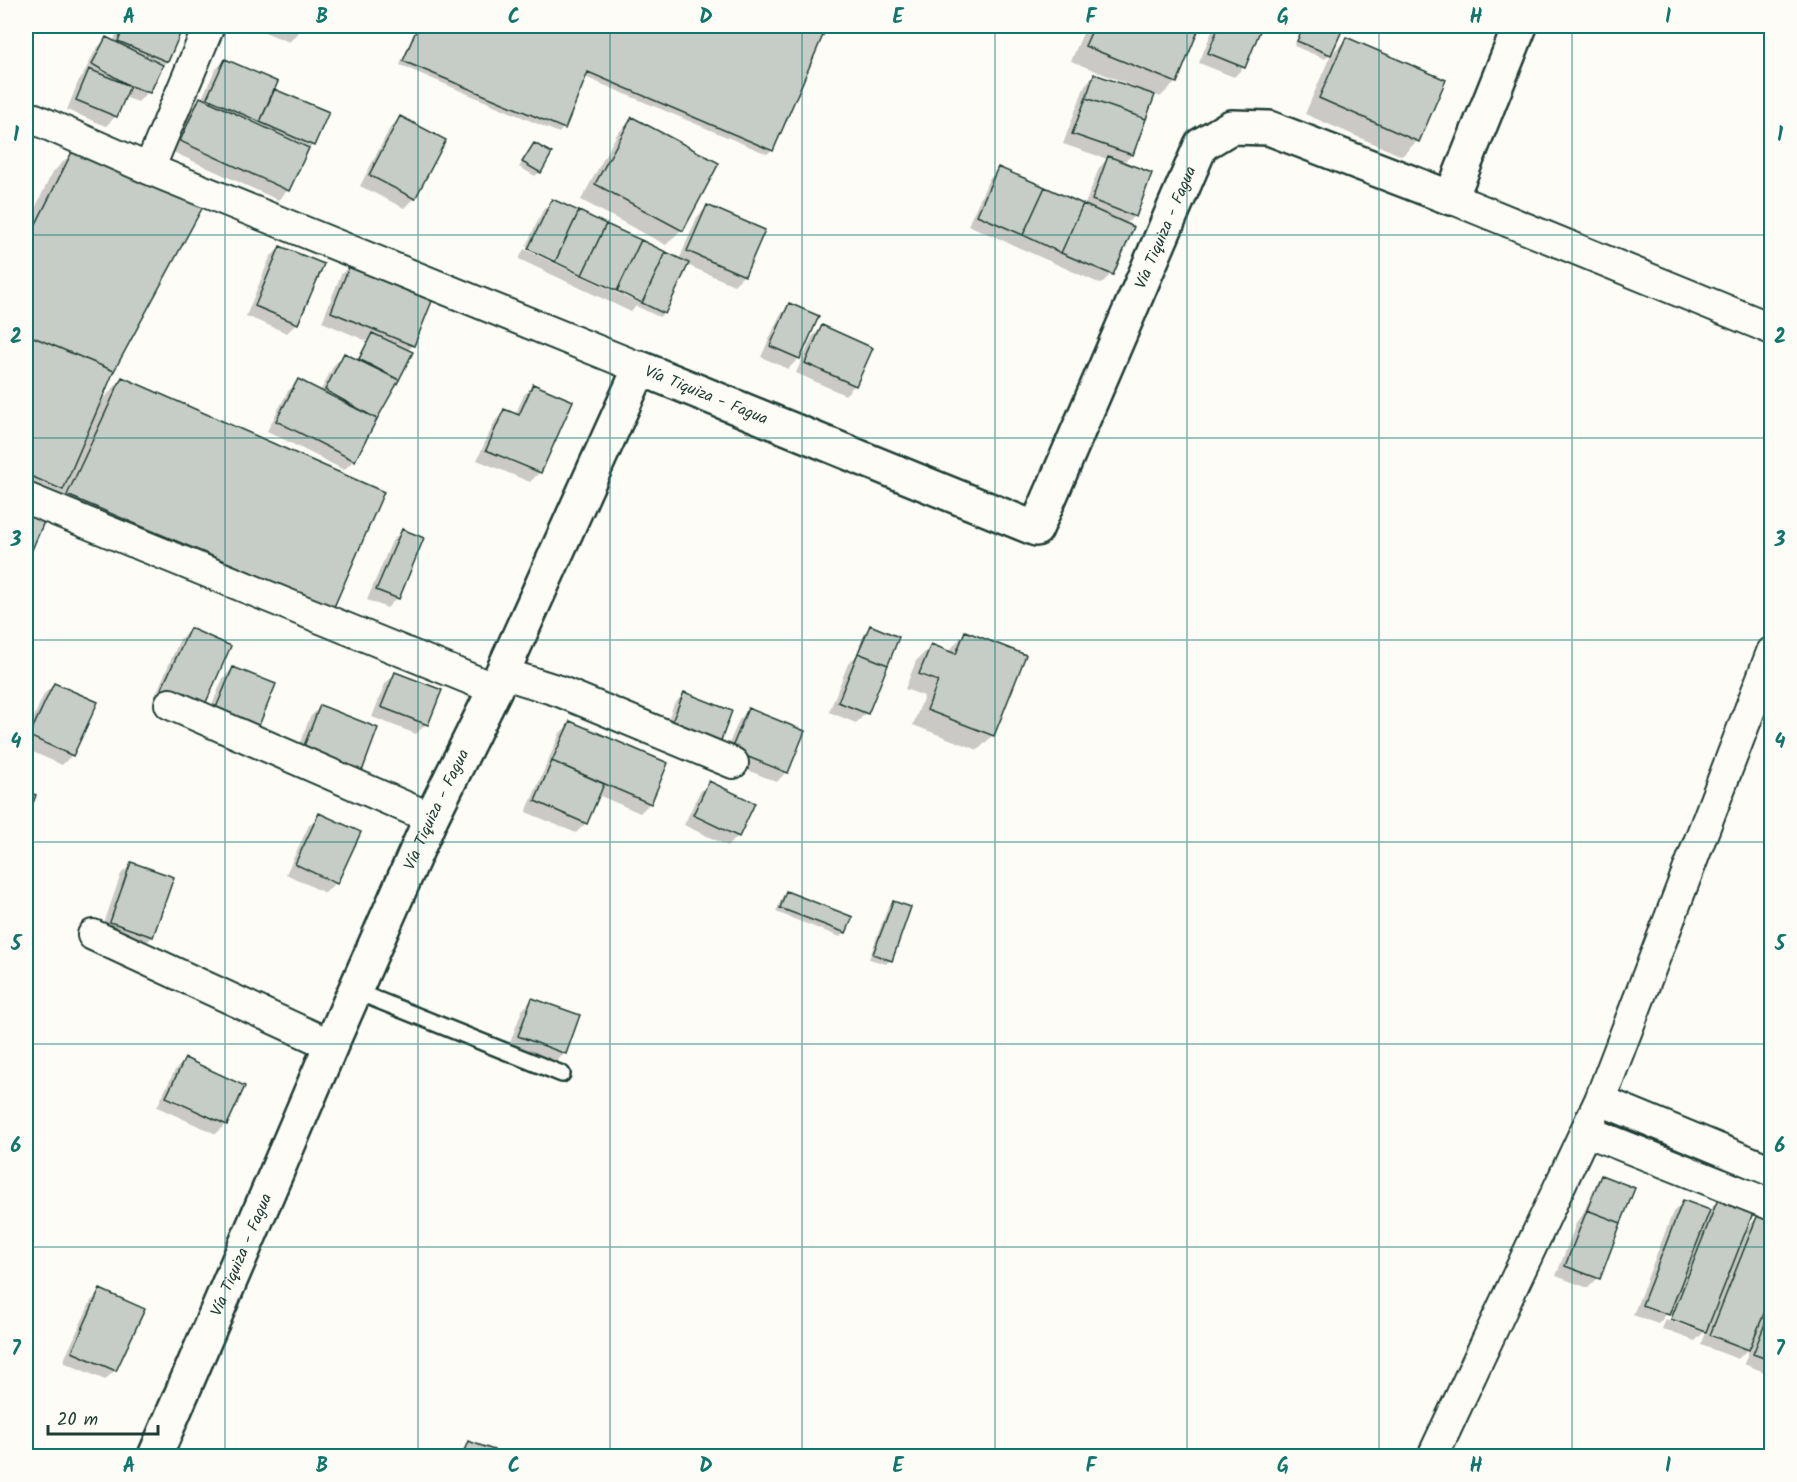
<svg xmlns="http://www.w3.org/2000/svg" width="1797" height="1482" viewBox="0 0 1797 1482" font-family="Kalam,sans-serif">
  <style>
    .shadow { fill: #0003 }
    .building { fill: #c6cdc7; stroke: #1f3d34; stroke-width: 1.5 }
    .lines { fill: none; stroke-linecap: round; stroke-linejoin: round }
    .service-casing { stroke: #1f3d34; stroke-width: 20 }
    .minor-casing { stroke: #1f3d34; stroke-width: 34 }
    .tertiary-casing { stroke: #1f3d34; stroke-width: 38 }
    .service { stroke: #fdfcf7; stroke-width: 15 }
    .minor { stroke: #fdfcf7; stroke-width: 30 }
    .tertiary { stroke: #fdfcf7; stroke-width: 33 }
    .grid { fill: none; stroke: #0f766e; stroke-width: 1.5; stroke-opacity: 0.55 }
    .labels { text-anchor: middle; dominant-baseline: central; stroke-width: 4.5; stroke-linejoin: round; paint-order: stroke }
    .street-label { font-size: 16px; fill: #1f3d34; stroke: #fdfcf7 }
    .neatline { fill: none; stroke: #0f766e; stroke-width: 2 }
    .grid-label { font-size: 20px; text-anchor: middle; font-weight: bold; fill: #0f766e }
  </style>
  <rect width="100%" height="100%" fill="#fdfcf7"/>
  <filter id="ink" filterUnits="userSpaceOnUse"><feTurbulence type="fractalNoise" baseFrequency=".0167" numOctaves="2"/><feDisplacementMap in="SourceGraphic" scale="12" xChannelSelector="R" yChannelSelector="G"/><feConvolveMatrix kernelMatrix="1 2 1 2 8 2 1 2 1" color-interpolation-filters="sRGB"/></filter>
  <g filter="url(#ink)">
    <!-- shadow -->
    <path class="shadow" d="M120,26H157L178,34L167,61L161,67L148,92L138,102L124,97L116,116L106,126L67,110L79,80L84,75H83L96,49L106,39L113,42Z
      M250,26H302L299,32L289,42Z
      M417,26H825L772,150L767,154L585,77L563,128L559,133L400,65Z
      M1086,26H1198L1176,82L1160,97L1154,94L1132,155L1123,163L1134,216L1125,225L1111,274L1101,284L968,225L989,179L999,169L1084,207L1099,168L1107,159L1063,144L1085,85L1094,75L1132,88L1133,86L1071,61Z
      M1214,26H1261L1244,67L1234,77L1199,63Z
      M1302,26H1342L1330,54L1325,59L1294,46Z
      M1347,39L1417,141L1402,156L1305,114L1331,54Z
      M225,60L272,89L313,145L305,152L288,190L278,200L171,151L190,109L201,100L215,70Z
      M400,118L444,141L414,198L404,208L360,186L390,128Z
      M632,119L681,230L666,245L581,200L617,134Z
      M534,144L540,172L535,176L519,167Z
      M72,153L99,403L123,378L333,606L313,626L48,515L58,492L46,504L26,495V227L52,173Z
      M553,200L679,260L697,217L707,207L744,275L734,285L687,265L664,313L659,317L636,306L631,312L519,259L524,249L639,303V300L526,246L543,210Z
      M280,248L297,323L287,333L246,316L270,257Z
      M351,264L413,345L407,351L411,353L354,460L344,470L267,431L288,391L298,381L320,392L334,365L344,355L357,361L367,341L322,322L341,274Z
      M790,305L817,317L798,359L788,369L761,357L780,315Z
      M822,327L855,385L845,395L796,373L812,337Z
      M534,385L540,472L530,482L477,460L495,421L505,411L515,415L524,395Z
      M26,509L44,517L26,560Z
      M402,531L397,598L387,608L367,600L392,541Z
      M870,627L866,713L856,723L829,712L848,664L864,648L862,646L857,652L865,632Z
      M190,629L191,718L153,701L180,639Z
      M965,633L993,735L978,750L913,725L924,696L905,689L916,661L931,646L948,652Z
      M233,668L274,685L206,720L223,678Z
      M395,674L426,724L416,734L372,717L385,684Z
      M54,685L72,755L62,765L26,749V735L44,694Z
      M684,694L730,712L659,742L674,704Z
      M320,707L377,729L293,761L310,717Z
      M749,710L786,772L777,782L722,760L739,720Z
      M570,723L650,803L640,813L598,795L586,823L576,833L526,812L560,733Z
      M709,783L738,836L728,846L684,825L699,793Z
      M319,815L335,883L325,893L286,874L309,825Z
      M131,864L172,878L152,937L142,947L101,932L121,874Z
      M786,893L845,932L840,937L776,912L782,897Z
      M893,902L891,960L886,964L869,959L888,907Z
      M532,1000L565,1053L555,1063L509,1046L522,1010Z
      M185,1060L226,1124L216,1134L157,1107L175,1070Z
      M1601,1177L1598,1278L1588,1288L1556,1276L1577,1221L1582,1216L1597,1181Z
      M1718,1201L1745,1229L1759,1216L1772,1221V1375L1744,1364L1750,1347L1738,1359L1701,1345L1708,1328L1695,1341L1662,1329L1666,1319L1702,1332V1329L1668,1315H1665L1664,1318L1658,1324L1633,1315L1673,1212L1683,1202L1708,1211Z
      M101,1291L115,1370L105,1380L63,1362L91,1301Z
      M469,1443L507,1456H457Z"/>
    <!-- building -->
    <path class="building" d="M125,26H160L180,34L168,62L118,41Z
      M418,26H827L773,151L588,72L565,129L403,61Z
      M1094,26H1200L1177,83L1085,46Z
      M1219,26H1262L1245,68L1208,53Z
      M1304,26H1344L1331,55L1297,41Z
      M106,37L163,65L150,93L130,86L92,64Z
      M1346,37L1446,80L1419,142L1319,98Z
      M225,59L278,82L260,122L207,98Z
      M89,69L130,86L117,117L76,100Z
      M1094,74L1155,95L1146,119L1086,98Z
      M274,89L329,112L314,146L260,122Z
      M200,97L309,148L289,191L180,141Z
      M1086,98L1146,119L1133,155L1072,134Z
      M400,116L446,140L415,199L369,175Z
      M632,117L719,163L683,231L595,184Z
      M534,143L552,153L541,173L522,162Z
      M72,152L205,203L114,371L26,334V244Z
      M1108,156L1152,173L1136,217L1092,200Z
      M998,167L1045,187L1023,235L977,215Z
      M1045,187L1083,204L1061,253L1023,235Z
      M552,199L579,211L555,262L528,249Z
      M1083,204L1134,227L1113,275L1061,253Z
      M707,205L765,230L745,276L687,251Z
      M579,211L606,224L582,275L555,262Z
      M606,224L641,240L617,291L582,275Z
      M641,240L666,252L642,303L617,291Z
      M280,246L324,264L298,324L255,306Z
      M666,252L689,263L665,314L642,303Z
      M351,262L434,296L414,346L331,312Z
      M789,303L819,316L800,359L770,346Z
      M822,325L873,348L856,386L805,363Z
      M372,333L413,352L399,380L359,359Z
      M26,334L114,371L63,490L26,474Z
      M344,353L399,380L377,419L325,390Z
      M122,377L384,492L334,607L67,495Z
      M298,379L377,419L355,461L276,421Z
      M533,384L573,401L541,473L486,450L504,409L519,415Z
      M26,507L46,517L26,564Z
      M402,529L424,538L399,599L376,590Z
      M870,625L899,637L888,665L858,653Z
      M190,628L231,646L203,709L161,690Z
      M965,631L1026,655L994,736L927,710L938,681L919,674L931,644L956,654Z
      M858,653L888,665L868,714L838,702Z
      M233,667L276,684L258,728L215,710Z
      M395,672L442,690L428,725L381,707Z
      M54,683L98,702L73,756L29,736Z
      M684,692L732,711L717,751L668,732Z
      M320,705L378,728L361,774L302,751Z
      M748,708L805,731L788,773L731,750Z
      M570,721L668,763L651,804L552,761Z
      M552,761L604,784L587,824L535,801Z
      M709,781L755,803L739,837L693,815Z
      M26,791L36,795L26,822Z
      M319,813L361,832L337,884L295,864Z
      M131,862L174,877L153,937L110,922Z
      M786,891L853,917L846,933L780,908Z
      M893,901L911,907L892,961L873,954Z
      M532,998L580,1015L566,1054L518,1036Z
      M185,1058L245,1086L227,1125L166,1097Z
      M1601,1175L1635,1188L1621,1223L1587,1210Z
      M1718,1199L1753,1213L1706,1332L1671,1319Z
      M1683,1200L1710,1210L1669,1315L1642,1305Z
      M1587,1210L1621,1223L1600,1279L1565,1266Z
      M1758,1214L1772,1219V1294L1749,1350L1710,1335Z
      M100,1289L145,1309L116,1371L72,1352Z
      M1772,1306V1361L1753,1354Z
      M468,1441L511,1456H462Z"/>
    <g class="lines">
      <!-- service casing -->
      <g class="service-casing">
        <path id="service" d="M355,991L562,1074"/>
      </g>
      <!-- minor casing -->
      <g class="minor-casing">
        <path id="minor" d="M26,118L35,119L149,169L640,368
          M149,169L209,26
          M1451,198L1772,329
          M26,498L495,689
          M502,673L559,691L733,763
          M170,704L431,818
          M93,935L331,1045
          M1600,1100L1772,1171
          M1586,1131L1772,1205
          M1433,1456L1600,1100L1772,652"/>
      </g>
      <!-- tertiary casing -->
      <g class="tertiary-casing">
        <g id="tertiary">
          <path id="s1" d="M155,1456L331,1045L431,818L495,689L640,368L1036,529L1201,145L1231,127L1269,128L1451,198L1520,26"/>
        </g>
      </g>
      <!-- service -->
      <use href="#service" class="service"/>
      <!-- minor -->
      <use href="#minor" class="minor"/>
      <!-- tertiary -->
      <use href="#tertiary" class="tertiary"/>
    </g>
  </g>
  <!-- grid -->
  <path class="grid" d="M225,26V1456M418,26V1456M610,26V1456M802,26V1456M995,26V1456M1187,26V1456M1379,26V1456M1572,26V1456M26,235H1772M26,438H1772M26,640H1772M26,842H1772M26,1044H1772M26,1247H1772"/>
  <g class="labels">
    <!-- street labels -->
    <g class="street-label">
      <text stroke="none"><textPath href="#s1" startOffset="1947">Vía Tiquiza - Fagua</textPath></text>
      <text stroke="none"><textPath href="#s1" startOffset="1263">Vía Tiquiza - Fagua</textPath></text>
      <text stroke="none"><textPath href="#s1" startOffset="705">Vía Tiquiza - Fagua</textPath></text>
      <text stroke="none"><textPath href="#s1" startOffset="219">Vía Tiquiza - Fagua</textPath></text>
    </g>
  </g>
  <!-- margin -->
  <rect width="1797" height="1482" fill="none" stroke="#fdfcf7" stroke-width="66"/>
  <!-- scale -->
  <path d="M48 1425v9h110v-9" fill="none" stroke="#1f3d34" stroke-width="3"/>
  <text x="57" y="1425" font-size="18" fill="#1f3d34" stroke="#fdfcf7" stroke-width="4.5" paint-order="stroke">20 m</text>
  <rect x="33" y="33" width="1731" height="1416" class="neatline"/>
  <g class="grid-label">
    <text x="129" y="23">A</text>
    <text x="322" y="23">B</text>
    <text x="514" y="23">C</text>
    <text x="706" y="23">D</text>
    <text x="898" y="23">E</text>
    <text x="1091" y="23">F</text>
    <text x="1283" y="23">G</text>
    <text x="1476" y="23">H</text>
    <text x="1668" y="23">I</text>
    <text x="16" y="141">1</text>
    <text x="1780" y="141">1</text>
    <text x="16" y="343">2</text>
    <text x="1780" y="343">2</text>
    <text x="16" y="546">3</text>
    <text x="1780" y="546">3</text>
    <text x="16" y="748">4</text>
    <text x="1780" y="748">4</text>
    <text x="16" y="950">5</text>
    <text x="1780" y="950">5</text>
    <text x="16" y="1152">6</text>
    <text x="1780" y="1152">6</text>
    <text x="16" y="1355">7</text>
    <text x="1780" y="1355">7</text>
    <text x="129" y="1472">A</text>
    <text x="322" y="1472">B</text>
    <text x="514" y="1472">C</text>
    <text x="706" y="1472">D</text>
    <text x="898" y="1472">E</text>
    <text x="1091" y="1472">F</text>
    <text x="1283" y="1472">G</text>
    <text x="1476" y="1472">H</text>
    <text x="1668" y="1472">I</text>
  </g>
</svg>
